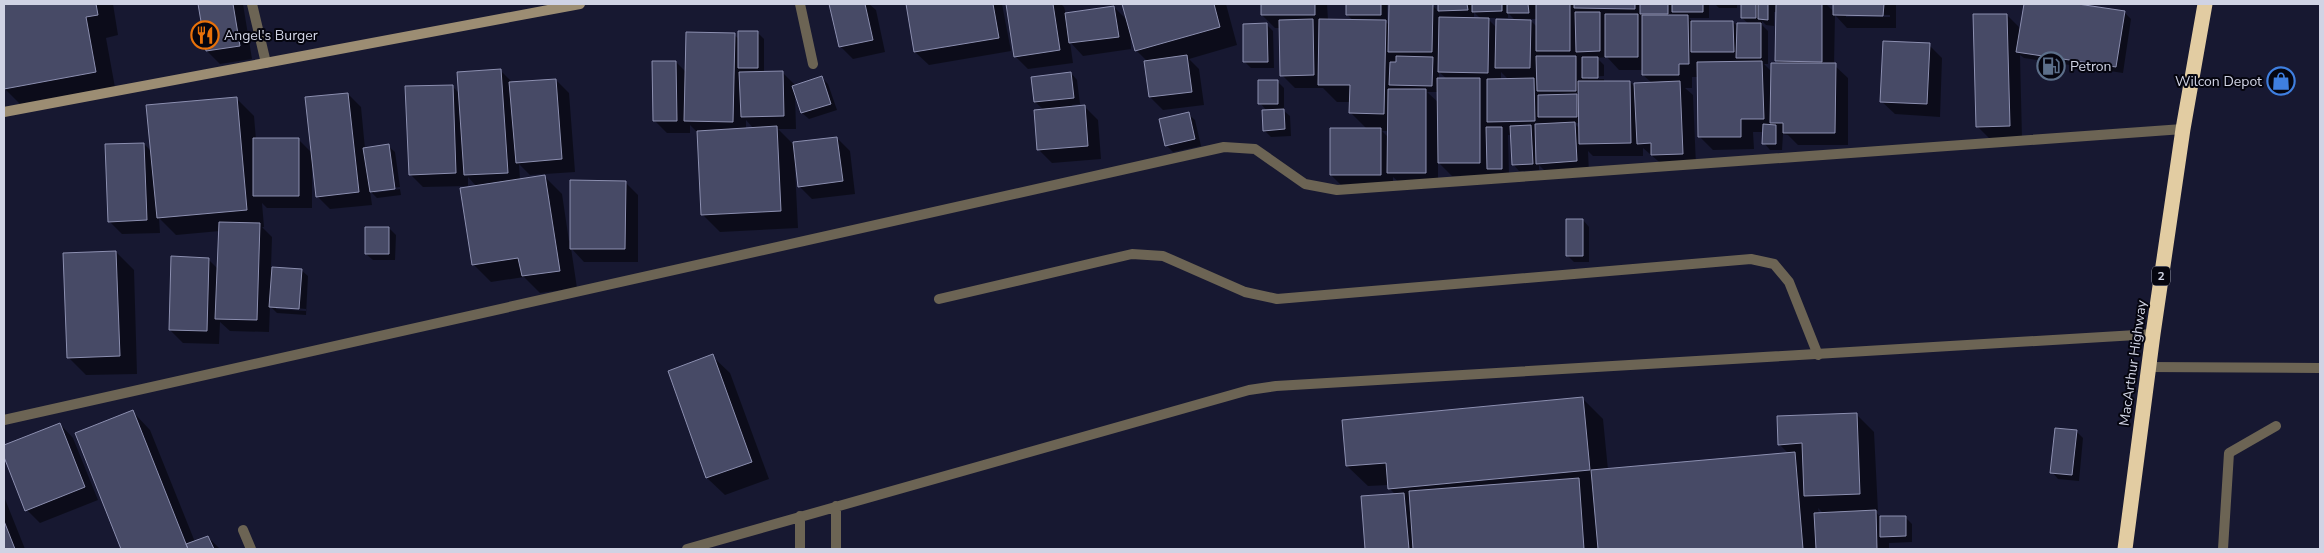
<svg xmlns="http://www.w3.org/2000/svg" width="2324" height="553" viewBox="0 0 2324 553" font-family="'Nunito Sans',sans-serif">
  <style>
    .shadow { fill: #0007; fill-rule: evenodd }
    .building { fill: #474a66; stroke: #8c8fb0 }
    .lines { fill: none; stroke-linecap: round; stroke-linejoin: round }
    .lane { stroke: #6c6454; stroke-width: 10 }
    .street { stroke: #6c6454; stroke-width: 10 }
    .secondary { stroke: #9c8d73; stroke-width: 10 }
    .highway { stroke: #e2cca2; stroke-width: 15 }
    .labels { text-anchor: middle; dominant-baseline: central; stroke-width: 4; stroke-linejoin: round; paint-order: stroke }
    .shield { fill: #05050f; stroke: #9395a4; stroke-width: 1 }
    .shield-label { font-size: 12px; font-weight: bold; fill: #d0d3e4 }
    .poi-label { font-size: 14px; fill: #d0d3e4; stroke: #05050f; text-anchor: start }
    .street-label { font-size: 14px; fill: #d0d3e4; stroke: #05050f }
  </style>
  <rect width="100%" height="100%" fill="#171831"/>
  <!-- shadow -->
  <path class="shadow" d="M4,4H113L118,35L106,38L116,93L25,109L4,88Z
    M200,4H243L252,59L220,64L207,51Z
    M830,4H869L876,10L885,52L853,59L840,46Z
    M917,4H1002L1011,51L929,65L915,52L908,5Z
    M1008,4H1061L1064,7L1066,14L1114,7L1128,21L1123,4H1226L1237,45L1189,59L1199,69L1204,105L1163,110L1150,97L1147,61L1136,50L1130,27L1131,49L1083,56L1070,42L1073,63L1028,69L1015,56Z
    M1262,4H1327L1328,20H1353L1347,15V4H1387V21H1385L1390,26L1432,5L1440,13L1439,4H1709V18H1689L1694,23L1733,22L1738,27L1749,24L1742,18V4H1826L1834,12L1835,4H1896V28H1847L1835,15L1834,65L1848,78V145H1798L1788,135L1783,134L1782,150H1770L1764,143V132H1753L1754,149L1713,150L1700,137L1699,77H1692V88H1685L1693,95L1696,166L1665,167L1643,148V156H1593L1588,151L1589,174L1550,176L1539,165V170L1519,171L1513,164L1512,135H1508L1509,175L1452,176L1438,162V186L1402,185L1393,177V188H1344L1331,175L1367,129L1351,113V102H1337L1323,88H1295L1282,75L1280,28H1275L1262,15ZM1474,12L1481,19H1466V17H1474ZM1774,12H1777L1776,61L1780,65L1772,72L1764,64H1768V31L1762,25V21L1766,25L1774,26ZM1508,13L1516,21L1497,28L1487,18H1508ZM1846,14L1890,15V17H1846ZM1529,19H1537V27ZM1607,57L1619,70H1643V75L1652,83L1636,88L1630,82H1604V79H1588V77L1604,76V65L1597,58ZM1439,72L1447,79H1439ZM1501,72L1508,79L1501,80ZM1427,92H1438L1439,103ZM1574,123H1580V129ZM1382,131H1389V138Z
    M1715,4H1737V8H1719Z
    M2025,4H2068L2124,12L2131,19L2123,73L2024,58L2020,55L2022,139H1990L1977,126L2007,15L2021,29Z
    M1266,24L1273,31L1274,68H1251L1245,62Z
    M758,33L764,39V73L782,72L796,86L821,77L828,84L837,110L809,119L802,113L795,93L796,129H778L795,146L837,138L850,151L855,194L812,199L799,186L797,169H795L798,228L720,232L702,214L698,133L690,125V133H667L654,120L676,62L686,72L734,35L740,40ZM746,120L754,129H746Z
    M1929,45L1942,58L1940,117L1895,114L1881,101Z
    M500,70L513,83L556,80L569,93L575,172L530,175L519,164L520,180L545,177L562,194L569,241L625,182L638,195V262H584L571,248L577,288L540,293L524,277L491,282L473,264L477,187L468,177V186L423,187L410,174L452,86L460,94Z
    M1071,73L1077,80L1080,104L1072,105L1073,108L1085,107L1098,120L1101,159L1052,163L1039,150L1035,111L1044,110L1035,102L1032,78Z
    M1278,82L1284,88V111L1290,116L1291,136L1271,137L1264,130L1267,111L1260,103Z
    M348,94L361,107L365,149L388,146L395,152L400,187L374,190V193L400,189L401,195L377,198L370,191L372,205L330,209L317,196L314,169H312V208H267L262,203L264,227H262L272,237L271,268L301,270L308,276L306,315L277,313L270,306L269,332L230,331L220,322L219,344L183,343L170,330L208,259L218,269L220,231L176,235L159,218L160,233L122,234L109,221L144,144L152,152L236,98L254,116L256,140H299L312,153ZM276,306L306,309V311L276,309Z
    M1188,114L1195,120L1201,146L1173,152L1166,145Z
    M1583,220L1589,227V262H1574L1567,255Z
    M389,228L396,235L395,260H373L366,254Z
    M116,252L134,270L137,374L86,375L68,357Z
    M712,356L730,373L769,479L725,495L707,478Z
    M1582,398L1603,419L1608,470L1789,454L1779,444L1856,414L1874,432L1878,511H1875L1881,518L1905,517L1912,524V542L1889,543V549H1366L1362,498L1396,495L1390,489L1389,485L1368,486L1347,466ZM1818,508L1824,514H1819Z
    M133,412L150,430L195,542L208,537L220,549H122L76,434Z
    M60,424L73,438L98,500L40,523L27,510L4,453V447Z
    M2076,431L2083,438L2079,481L2058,479L2052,472Z
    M4,498L5,499L25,549H4Z"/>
  <!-- building -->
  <path class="building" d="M4,4H96L98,15L86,17L96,72L4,89Z
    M198,4H233L240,46L206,51Z
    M829,4H865L873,40L839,47Z
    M906,4H993L999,38L914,52Z
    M1006,4H1053L1060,50L1014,57Z
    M1122,4H1214L1220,27L1135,51Z
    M1261,4H1315V15H1261Z
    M1346,4H1381V15H1346Z
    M1389,4H1433L1432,52H1388Z
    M1438,4H1467L1468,10L1438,11Z
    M1472,4H1502V11L1472,12Z
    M1507,4H1528L1529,13H1507Z
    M1536,4H1570V51H1536Z
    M1574,4H1635V9L1574,8Z
    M1640,4H1668V14H1640Z
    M1672,4H1703V12H1672Z
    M1741,4H1756V18H1741Z
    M1758,4H1768V20L1758,19Z
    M1776,4H1822V62L1775,61Z
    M1833,4H1884L1883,16L1833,15Z
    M2024,4H2078L2125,11L2116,67L2016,52Z
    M1114,6L1119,37L1069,43L1065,13Z
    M1575,12H1600V51L1576,52Z
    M1605,14H1638V57H1605Z
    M1973,14H2007L2010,126L1976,127Z
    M1642,15H1688L1689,64H1679V75H1642Z
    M1439,17L1489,18L1488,73L1438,72Z
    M1313,19L1314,75L1280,76L1279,20Z
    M1319,19L1386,20L1384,114L1349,113L1350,85H1318Z
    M1496,19L1531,20L1530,68H1495Z
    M1691,21H1733L1734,52H1691Z
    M1267,23L1268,62H1243V24Z
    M1737,23H1761V58H1736Z
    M738,31H758V68H738Z
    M686,32L735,33L733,122L684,121Z
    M1883,41L1930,43L1927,104L1880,102Z
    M1187,55L1192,92L1149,97L1144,61Z
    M1396,56L1433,57L1432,86L1389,85L1390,62H1396Z
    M1536,56H1576V91H1537Z
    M1582,57H1598V78H1582Z
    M652,61H676L677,121H653Z
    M1762,61L1764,119H1741V137H1698L1697,62Z
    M1771,63H1836L1835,133H1783V123H1770Z
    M501,69L508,173L464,175L457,72Z
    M783,71L784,116L741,117L739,72Z
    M1071,72L1074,98L1034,102L1031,77Z
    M822,76L831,104L801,113L792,86Z
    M1437,78H1480V163H1438Z
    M1534,78L1535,121L1487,122V79Z
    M556,79L562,159L516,163L509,82Z
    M1258,80H1278V104H1258Z
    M1578,81H1630L1631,143L1579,144Z
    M1680,81L1683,154L1651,155V143L1637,144L1634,83Z
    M453,85L456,173L409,175L405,86Z
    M1388,89H1426V173H1387Z
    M348,93L359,192L316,197L305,97Z
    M1577,94V117H1538V95Z
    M237,97L247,210L157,218L146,105Z
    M1085,105L1088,146L1037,150L1034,110Z
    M1284,109L1285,129L1263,131L1262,110Z
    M1189,112L1195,139L1165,146L1159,119Z
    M1575,122L1577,161L1536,164L1535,124Z
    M1763,124L1776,125V144H1762Z
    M1531,125L1533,164L1512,165L1510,126Z
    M777,126L781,211L701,215L697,131Z
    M1486,127H1502V169H1487Z
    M1330,128H1381V175H1330Z
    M837,137L843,181L798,187L793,142Z
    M253,138H299V196H253Z
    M144,143L147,220L108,222L105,144Z
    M389,144L395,189L370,192L363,148Z
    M545,175L560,271L522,276L518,258L472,265L460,188Z
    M570,180L626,181L625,249H570Z
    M1566,219H1583V256H1566Z
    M219,222L260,223L257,320L215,319Z
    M365,227H389V254H365Z
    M116,251L120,356L67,358L63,253Z
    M171,256L209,258L207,331L169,330Z
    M272,267L302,269L299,309L269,307Z
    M713,354L752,462L706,478L668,371Z
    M1583,397L1590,470L1388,489L1386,463L1346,466L1342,420Z
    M133,410L186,544L188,549H121L75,433Z
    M1857,413L1860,494L1804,496L1802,443L1778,445L1777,416Z
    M60,423L85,487L25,511L4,457V445Z
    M2055,428L2077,430L2072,475L2050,473Z
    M1795,452L1803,549H1598L1591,470Z
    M1579,478L1584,549H1413L1409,491Z
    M1404,493L1409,549H1365L1361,496Z
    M1876,510L1877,549H1816L1814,513Z
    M1880,516H1906V536L1880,537Z
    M4,521L15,549H4Z
    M208,536L214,549H188L186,544Z"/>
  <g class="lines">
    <!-- lane -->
    <path class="lane" d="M800,4L813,64
      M939,299L1132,254L1163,256L1245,292L1277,299L1751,259L1774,264L1789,282L1818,355
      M2148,367L2320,368
      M243,530L251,549
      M2223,549L2229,453L2276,426"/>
    <!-- street -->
    <path class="street" d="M252,4L266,63
      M4,420L1224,147L1255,149L1305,184L1337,190L2183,129
      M836,506V549
      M800,516V549
      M687,549L1249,390L1276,386L2153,334"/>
    <!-- secondary -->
    <path class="secondary" d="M4,112L580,4"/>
    <!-- highway -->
    <path class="highway" d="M2125,549L2153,334L2183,129L2205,4"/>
  </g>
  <!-- icons -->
  <defs>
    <g id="restaurant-ring" transform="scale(1.4375)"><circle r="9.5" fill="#05050f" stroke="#e8710a" stroke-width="1.5"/><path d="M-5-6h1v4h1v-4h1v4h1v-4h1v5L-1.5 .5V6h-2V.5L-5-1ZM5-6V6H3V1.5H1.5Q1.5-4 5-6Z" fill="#e8710a"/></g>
    <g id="fuel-ring" transform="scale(1.4375)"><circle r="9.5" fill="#05050f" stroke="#5c6f8a" stroke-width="1.5"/><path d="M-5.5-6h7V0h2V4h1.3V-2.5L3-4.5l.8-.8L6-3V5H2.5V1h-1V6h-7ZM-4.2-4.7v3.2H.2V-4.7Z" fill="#5c6f8a"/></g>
    <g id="shop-ring" transform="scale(1.4375)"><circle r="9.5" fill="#05050f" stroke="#3f7fe0" stroke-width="1.5"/><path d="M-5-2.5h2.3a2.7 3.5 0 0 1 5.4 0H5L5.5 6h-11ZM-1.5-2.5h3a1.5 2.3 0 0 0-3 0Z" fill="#3f7fe0"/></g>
  </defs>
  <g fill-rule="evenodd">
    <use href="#restaurant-ring" x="205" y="35"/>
    <use href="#fuel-ring" x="2051" y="66"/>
    <use href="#shop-ring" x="2281" y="81"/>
  </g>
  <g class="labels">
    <!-- shield labels -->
    <rect class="shield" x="2152" y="266.5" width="18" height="19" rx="4"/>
    <g class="shield-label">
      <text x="2161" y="276">2</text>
    </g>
    <!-- poi labels -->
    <g class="poi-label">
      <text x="224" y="35">Angel's Burger</text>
      <text x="2070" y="66">Petron</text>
      <text x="2262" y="81" text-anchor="end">Wilcon Depot</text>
    </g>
    <!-- street labels -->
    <g class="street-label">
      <text transform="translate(2133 363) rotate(-82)">MacArthur Highway</text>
    </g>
  </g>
  <!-- border -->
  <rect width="2324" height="553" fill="none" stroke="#d0d3e4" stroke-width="10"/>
</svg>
